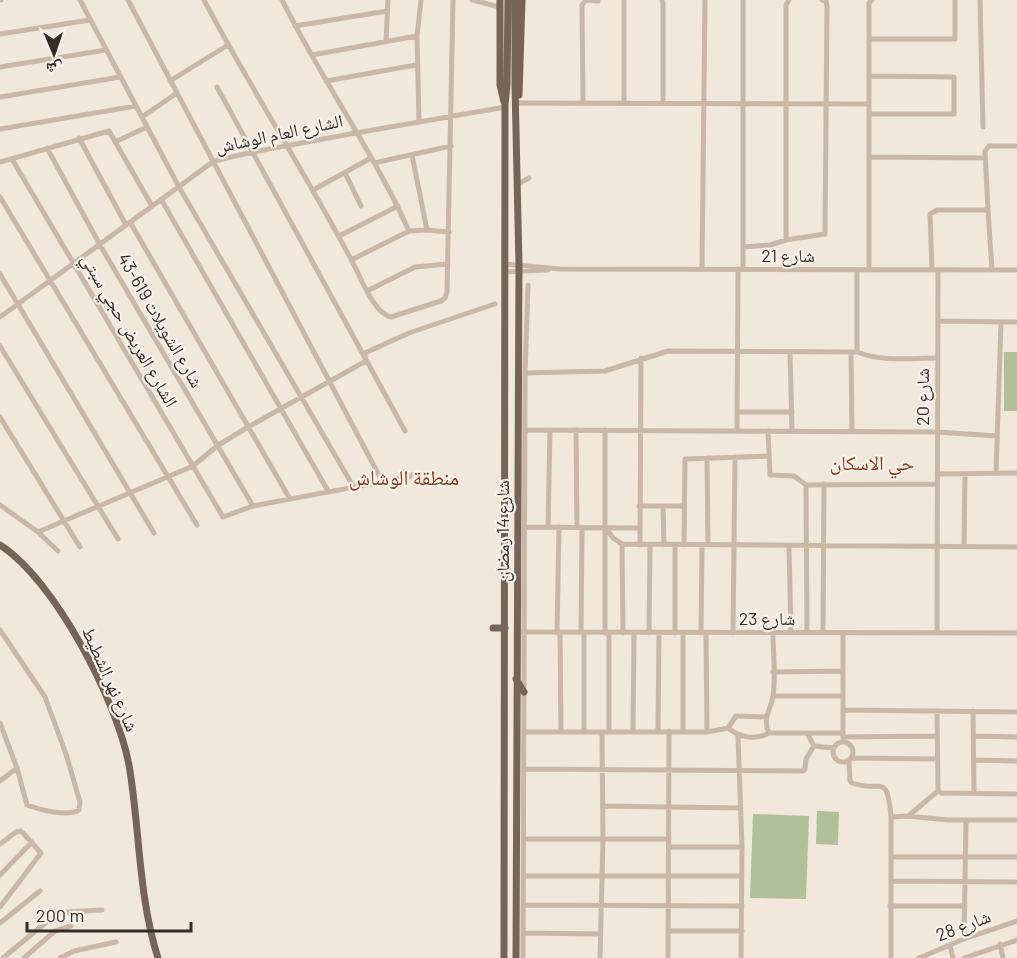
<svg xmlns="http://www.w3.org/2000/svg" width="1017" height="958" viewBox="0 0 1017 958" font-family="Barlow,'Noto Naskh Arabic',sans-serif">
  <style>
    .grass { fill: #b2bf9b }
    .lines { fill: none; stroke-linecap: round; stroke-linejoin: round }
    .minor { stroke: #c9b7a7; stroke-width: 5 }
    .major { stroke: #776459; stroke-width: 7 }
    .labels { text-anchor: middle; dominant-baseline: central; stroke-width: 4.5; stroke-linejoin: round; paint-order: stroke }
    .street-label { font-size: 18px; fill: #352c27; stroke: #f9f1e7 }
    .neighbourhood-label { font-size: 20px; fill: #823c23; stroke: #f9f1e7 }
    .quarter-label { font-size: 21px; fill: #823c23; stroke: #f9f1e7 }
  </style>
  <rect width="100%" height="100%" fill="#f1e7db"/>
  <!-- grass -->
  <path class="grass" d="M1004,352H1017V411H1004Z
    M817,811L839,812L838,845L816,844Z
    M753,814L809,816L806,899L750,898Z"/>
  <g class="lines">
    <!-- minor -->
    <path class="minor" d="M0,0H1
      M80,0L179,187L353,486
      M128,0L382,481
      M204,0C251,89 306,174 353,263C361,278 374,314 391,317L441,301L445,298L447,292L453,0
      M282,0C321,79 373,151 409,231
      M472,0L500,7
      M662,0L663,3V103
      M743,0V247L770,245L786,240
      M789,0L786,5V240L825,234L827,7L826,1L822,0
      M980,0L983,127
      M295,26L387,11
      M0,34L90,20
      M869,39H955V0
      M386,41L388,0
      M312,55L417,36
      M0,67L106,50
      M170,81L228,45
      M326,81L416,65
      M217,87L405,431
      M0,97L120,77
      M583,102L582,5L586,0L598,1
      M624,102V0
      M516,103L869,104
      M869,114H954V77L869,76
      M142,117L177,93
      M419,122L417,36L421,0
      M0,129L136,106
      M79,138L126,225
      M117,141L147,127
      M47,148L100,245L253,506
      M412,155L427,230
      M869,157L985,158
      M12,159L223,517L253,506L409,477L412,475
      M0,162L109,131L152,206
      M374,163L451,146
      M345,173L361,206
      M518,184L529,178
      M313,190L371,158
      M0,197L197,525
      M161,199L328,491
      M988,210L985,151L989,146H1017
      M130,222L290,499
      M339,236L398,206
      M351,260L409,231L427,230L449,232
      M505,264L559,269L1017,270
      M702,269L705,0
      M743,269V247
      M857,270V352
      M869,270V3L872,0
      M932,270L930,214L937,210H988L992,270
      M505,272L548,270
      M0,274L154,533
      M367,291L415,267L448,264
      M0,317L214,161L253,152L356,133L505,107
      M938,321L1017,322
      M0,346L118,539
      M790,352L792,431
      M851,352L852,431
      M365,357V353L409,333L495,304
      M525,373L605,371L668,351L857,352C881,362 912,358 937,358
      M737,412H792
      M0,417L80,547
      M525,430L937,432L997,436
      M576,430L577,527
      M737,431L738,269
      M768,431L770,475L794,476L806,485L937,484
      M707,458L708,545
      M996,473L1001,322
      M937,474L1017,473
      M806,485L807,633
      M0,505L38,532L58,551
      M639,506H684
      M663,506L664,545
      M525,527L639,528
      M548,527L550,430
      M606,528L613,538L622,544L1017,547
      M38,532L193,466L217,446L248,427L366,361
      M622,544L623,633
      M640,545L641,358
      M675,545V633
      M684,545L685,459L769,456
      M789,546L791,633
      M964,547L965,474
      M0,630L45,697L66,754L80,802L79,810C67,817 40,810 27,805L17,768L0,723
      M521,632L1017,633
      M560,632L561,732
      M581,632L582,527
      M557,633L559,527
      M584,633V732
      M605,633V430
      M609,633V732
      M649,633L650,545
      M683,633V732
      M701,633L702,545
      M706,633L707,732
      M733,633L735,457
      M823,633L824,484
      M843,633V742
      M937,633L938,270
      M773,672L843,671
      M773,696H843
      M843,710L1017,712
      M937,711L938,791L941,793L1017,794
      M973,711L974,793
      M728,728L736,716L766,717
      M524,732H707L728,728C739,737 755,741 769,733H843
      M633,732L634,633
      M658,732L659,633
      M769,733C762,719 771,709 773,696C776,676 773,653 773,633
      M738,736L742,847L741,958
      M974,736L1017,737
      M843,737L937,736
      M833 752a10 10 0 1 1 20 0a10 10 0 1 1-20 0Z
      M814,746L834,748
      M851,758L936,759
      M849,760L850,781L852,783C881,794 887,770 891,817V958
      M974,760L1017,761
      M524,769L803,771L805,769L806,759L814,746L807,733
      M0,781L17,768
      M603,806L741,808
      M908,816L938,791
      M891,817L908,816L948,820H1017
      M524,839H669
      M0,844L16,832L21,831L41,853L0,907
      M669,847H742
      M891,857H1017
      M0,875L32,842
      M524,876H742
      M891,881L1017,882
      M523,905L742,906
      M890,906H965
      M0,923L40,891
      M669,931H742
      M524,933L601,934
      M964,939L966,820
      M1000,944L1003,958
      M950,945L953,958
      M3,958L55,915L65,912L102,910
      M24,958L55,931L71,926
      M60,958L74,951L116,942
      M523,958L525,373L528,285
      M600,958L603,839L602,732
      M668,958L669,731
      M919,958L964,939L1017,921
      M964,958L1017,940"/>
    <!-- major -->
    <path class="major" d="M500,0V85L504,102
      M515,0V86L519,265L516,958
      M519,95L522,0
      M0,545C55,580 117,701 129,765C140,829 138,895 158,958
      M493,628H505
      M516,679L524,692
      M504,958L505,105L507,85L508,0"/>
  </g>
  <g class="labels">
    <!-- street labels -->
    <g class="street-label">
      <text transform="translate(279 133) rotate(-12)">الشارع العام الوشاش</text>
      <text x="788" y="255">شارع 21</text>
      <text transform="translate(161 320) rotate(60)">شارع الشويلات 619-43</text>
      <text transform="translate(130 330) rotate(60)">الشارع العريض حجي سبتي</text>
      <text transform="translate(922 397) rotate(-90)">شارع 20</text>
      <text transform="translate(502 531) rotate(-90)">شارع 14 رمضان</text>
      <text x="767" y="618">شارع 23</text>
      <text transform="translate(111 679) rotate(66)">شارع نهر الشطيط</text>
      <text transform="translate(963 925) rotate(-21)">شارع 28</text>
    </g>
    <!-- neighbourhood labels -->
    <g class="neighbourhood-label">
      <text x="872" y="462">حي الاسكان</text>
    </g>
    <!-- quarter labels -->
    <g class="quarter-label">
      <text x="404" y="476">منطقة الوشاش</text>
    </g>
  </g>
  <!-- north arrow -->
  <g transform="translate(54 54) rotate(178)" stroke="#f9f1e7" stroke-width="4.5" paint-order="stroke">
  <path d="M0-4.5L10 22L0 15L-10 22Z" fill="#352c27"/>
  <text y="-9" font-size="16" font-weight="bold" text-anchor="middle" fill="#352c27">ش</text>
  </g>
  <!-- scale -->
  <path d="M27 922v9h164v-9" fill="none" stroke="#352c27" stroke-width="3"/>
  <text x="36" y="922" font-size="18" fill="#352c27" stroke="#f9f1e7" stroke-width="4.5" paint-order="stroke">200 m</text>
</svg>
